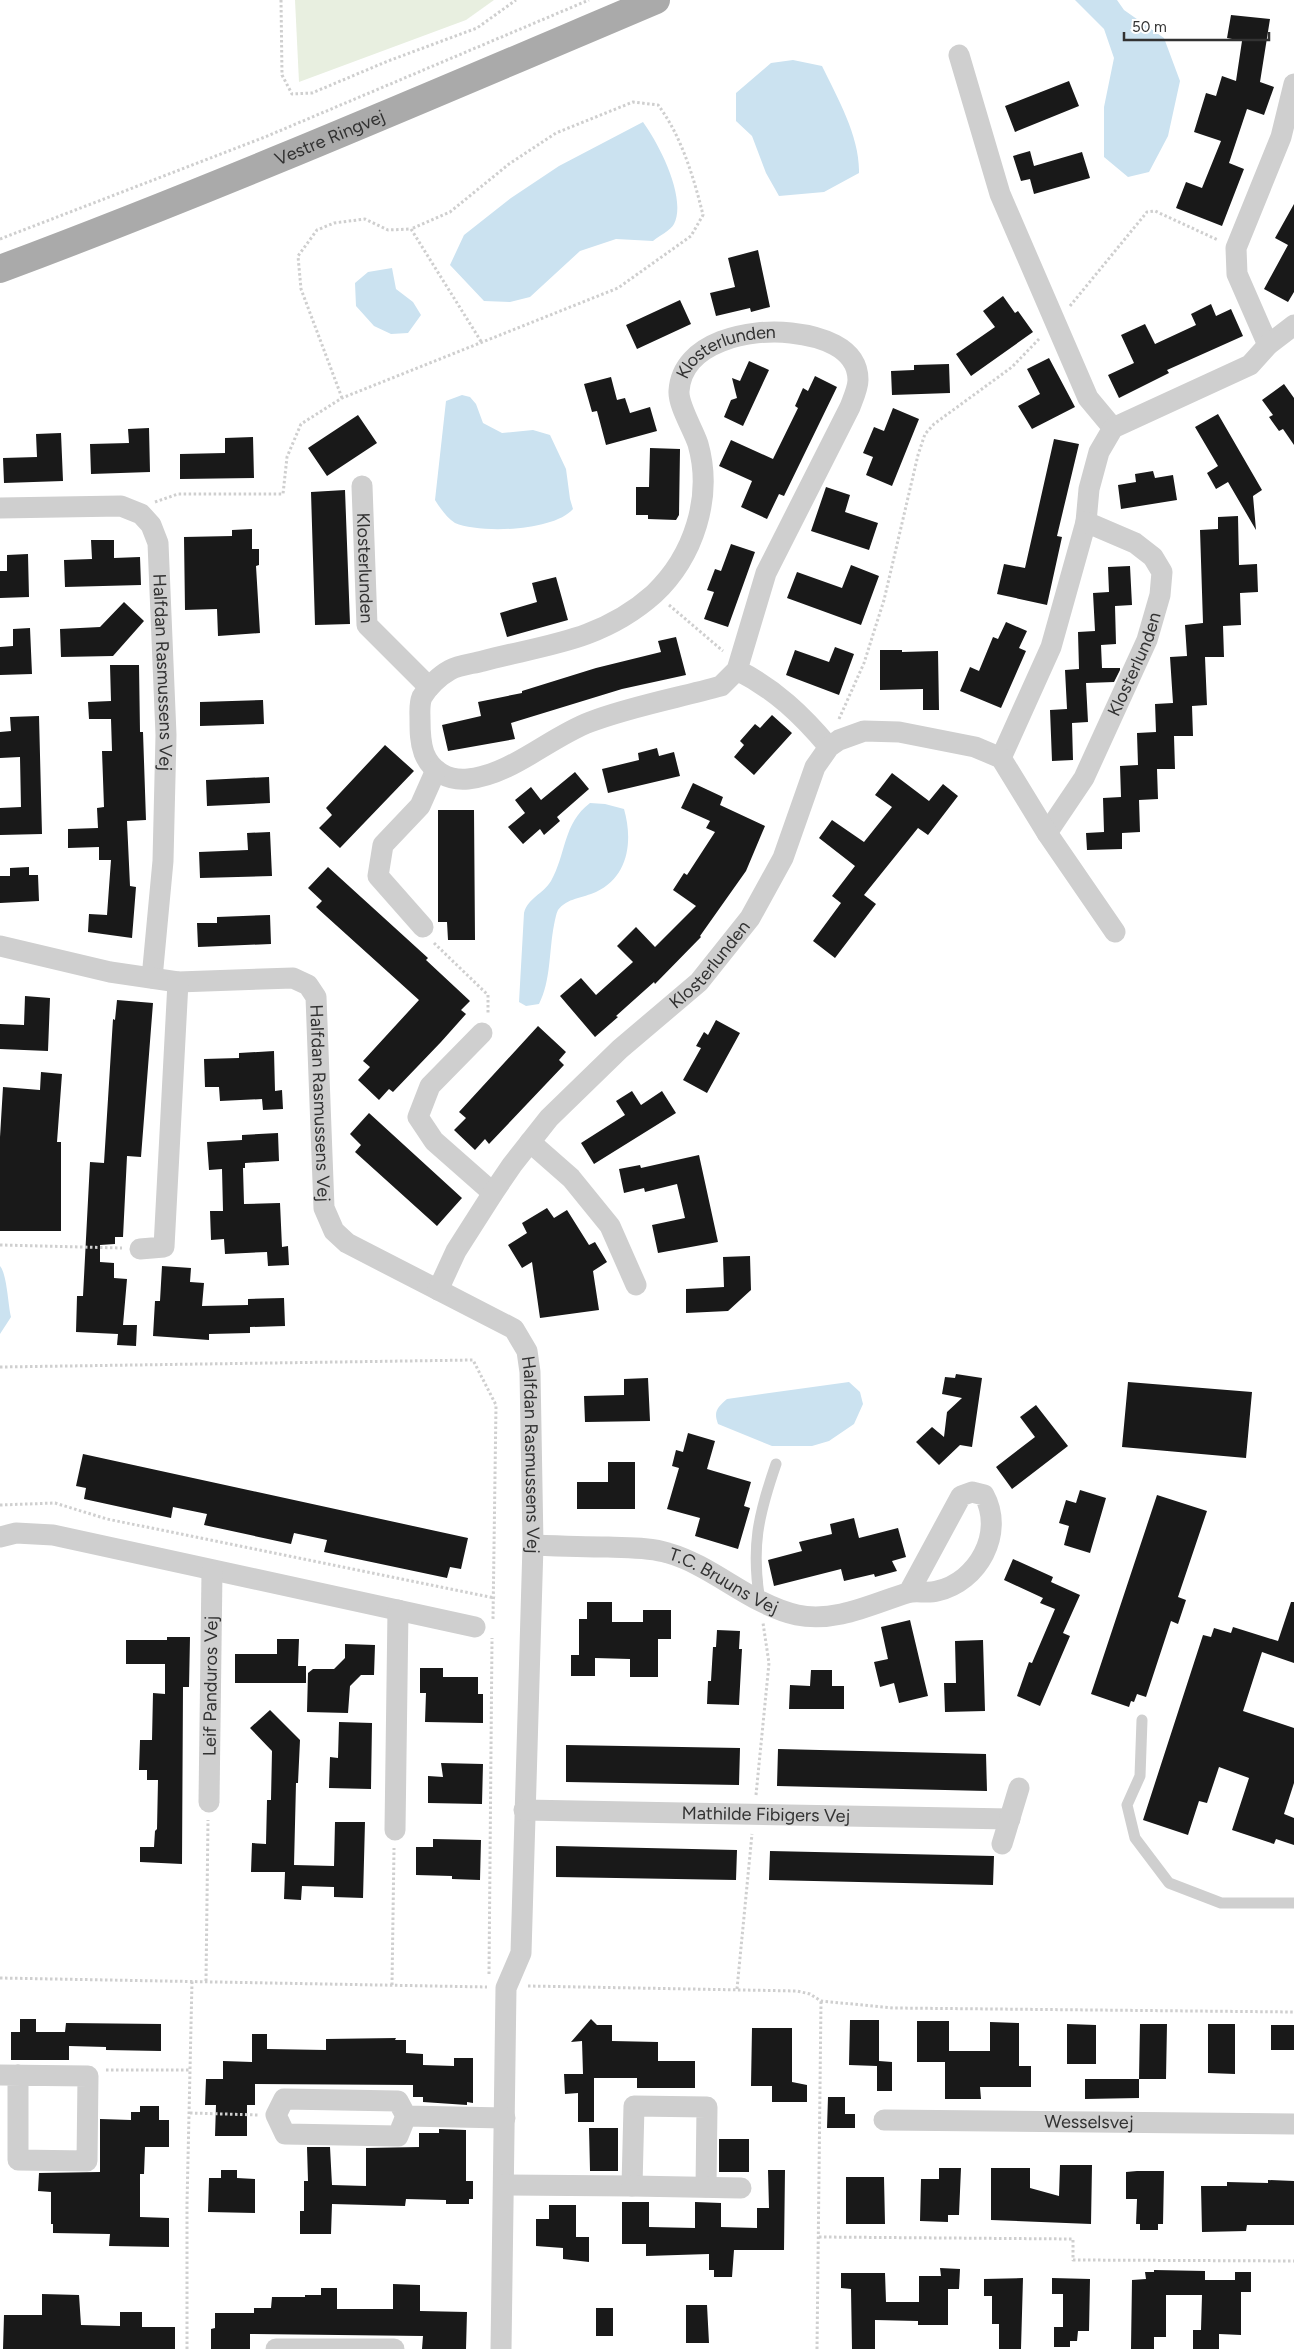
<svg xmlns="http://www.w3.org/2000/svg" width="1294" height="2349" viewBox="0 0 1294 2349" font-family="Figtree,sans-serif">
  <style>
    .green { fill: #e8efe0 }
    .water { fill: #cbe2f0 }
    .building { fill: #191919 }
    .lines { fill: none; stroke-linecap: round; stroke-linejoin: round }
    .path { stroke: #cfcfcf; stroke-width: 3; stroke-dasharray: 2.5 2.5; stroke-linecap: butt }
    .lane { stroke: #cfcfcf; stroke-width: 11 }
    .street { stroke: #cfcfcf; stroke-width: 21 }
    .primary { stroke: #aaa; stroke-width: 28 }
    .labels { text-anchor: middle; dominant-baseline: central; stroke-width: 5; stroke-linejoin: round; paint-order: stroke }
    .street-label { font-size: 18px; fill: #323232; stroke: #fff }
  </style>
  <rect width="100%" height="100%" fill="#fff"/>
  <!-- green -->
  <path class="green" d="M295,0H494L466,20L299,82Z"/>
  <!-- water -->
  <path class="water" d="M1075,0H1117L1124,10L1164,38L1180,81L1168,136L1149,172L1128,177L1104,157V107L1114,58L1104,29Z
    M793,60L822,66C838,99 860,137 859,173L824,192L779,196L766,173L752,136L736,121V93L771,63Z
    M643,122C659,144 687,198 674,224C671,230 659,236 653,241L616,239L580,251L530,297L510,302L484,301L450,265L464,235L511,198L559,166Z
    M392,268L396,289L413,302L421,315L408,333L391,334L374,326L356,306L355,283L368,272Z
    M462,395L470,397L476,404L483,423L502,433L533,430L550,435L566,469L570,499L573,509C554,531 481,534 455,523C447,518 440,508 435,500L446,401Z
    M590,803L605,804L624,809C633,840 629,877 596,892C583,898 567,898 558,910C556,914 555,920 554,925C549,950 551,981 539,1004L526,1006L519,1002L524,913C528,898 543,894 551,881C566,855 563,823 590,803Z
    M0,1266C7,1274 8,1305 11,1317L0,1334Z
    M849,1382L860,1392L863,1404L854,1424L829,1441L812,1446H772L718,1424C713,1411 718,1407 727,1399Z"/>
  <!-- building -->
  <path class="building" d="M1231,15L1270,19L1260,82L1274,87L1264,115L1247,109L1229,163L1244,169L1222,226L1176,208L1186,182L1202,188L1221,141L1194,132L1206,93L1216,96L1222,76L1236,81L1242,41L1227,38Z
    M1069,81L1079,106L1015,132L1005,106Z
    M1030,151L1034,166L1082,152L1090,178L1034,194L1030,179L1021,181L1013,156Z
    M1294,204V292L1288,302L1264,289L1288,245L1275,238Z
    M758,250L770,307L751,312L750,308L716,316L710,293L735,287L728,258Z
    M1003,296L1015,313L1018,311L1033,332L971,376L956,354L995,327L983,311Z
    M680,300L691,324L637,349L626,325Z
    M1211,304L1216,316L1231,309L1243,336L1167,370L1169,373L1119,398L1108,375L1134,363L1121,335L1145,324L1155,344L1196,325L1191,314Z
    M1049,358L1075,407L1032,429L1018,406L1040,394L1027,369Z
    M749,361L769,370L743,426L724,417L731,400L737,398L732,378L740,381Z
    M949,364L950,393L892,395L891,371L914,370V365Z
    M815,376L837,387L784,496L779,494L767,519L741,507L752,481L719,466L731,440L773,459L798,408L795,406L803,388L808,391Z
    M611,377L617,400L625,398L630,413L650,407L657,431L606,445L597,411L592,412L584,384Z
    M1284,384L1294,398V445L1283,429L1279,431L1269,417L1273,415L1262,400Z
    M893,408L919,419L892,486L866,475L873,457L863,453L874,427L884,431Z
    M1218,414L1262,490L1253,496L1256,530L1228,482L1216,489L1207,473L1218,466L1195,427Z
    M358,415L377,443L327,476L308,448Z
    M149,428L150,472L91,474L90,444L129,443L128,429Z
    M61,433L63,481L4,483L3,458L37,457L36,434Z
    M253,437L254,478L180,479V454L225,453V438Z
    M1054,439L1079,444L1057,536L1062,537L1047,605L997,594L1004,564L1025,568Z
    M650,448L680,449L679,515L676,520L648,519V515H636V487H649Z
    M1153,471L1155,478L1173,475L1177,500L1121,509L1118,485L1136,482L1135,474Z
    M826,487L850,495L845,512L878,523L869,550L811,531Z
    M345,490L350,624L315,625L311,492Z
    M1238,516L1239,565L1257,564L1258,592L1240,593L1241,625L1223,626L1224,657H1205L1207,705L1192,706L1193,736H1174L1175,769H1157L1158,799L1139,800L1140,832L1122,833V849L1087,850L1086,833L1104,832L1103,798L1121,797L1120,766L1138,765L1137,733L1156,732L1155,704L1173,703L1170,657L1187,656L1185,625L1203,623L1200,530L1218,529V517Z
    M252,529V549H259V565L256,566L260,633L218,636L217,609L185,610L184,537L232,536V530Z
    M91,540H114V558L140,557L141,585L65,587L64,560L92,559Z
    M731,544L755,552L728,627L704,619L714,592L707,590L715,569L721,571Z
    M28,554L29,597L0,598V571H7V555Z
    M851,565L879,576L861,625L787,598L797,572L842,588Z
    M1130,566L1132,605L1115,606L1116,644L1101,645L1102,668H1120V670L1114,682L1086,683L1088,722L1072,723L1073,760L1052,761L1050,710L1067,709L1065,670L1079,669L1078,632L1095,631L1093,593L1109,592L1108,567Z
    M556,577L568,620L507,637L500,613L537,602L532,583Z
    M124,602L144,621L113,656L61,657L60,629L100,627Z
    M1006,622L1027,631L1019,648L1026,651L1001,708L960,691L970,667L979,671L993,637L998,639Z
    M30,628L32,674L0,675V647L13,646V629Z
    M676,637L686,675L622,689L511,723L515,739L448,751L442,725L481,716L478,702L522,693V691L596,668L661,652L658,641Z
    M835,647L854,654L839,695L786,675L795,650L829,662Z
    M880,650H902V652L938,651L939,710H923V689L880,690Z
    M110,665H139L140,732H143L146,820L127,821L130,886L136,887L132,938L88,932L89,914L107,915L111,860H99V847L68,848V829L98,828L97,808L104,807L102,751H112L111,719H89L88,702L111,701Z
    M263,700L264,724L200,726V702Z
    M772,715L792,733L754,775L734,757L744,745L740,741L755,724L760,728Z
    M39,716L42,834L0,835V808L21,807L20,757L0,758V732L11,731L10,717Z
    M385,745L414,771L340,848L319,828L332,815L326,808Z
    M657,748L659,756L674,752L680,776L608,793L602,769L639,760L638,753Z
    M575,772L589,789L557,817L560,821L544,835L540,829L523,844L508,827L525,813L515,800L531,787L541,800Z
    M892,773L929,801L943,784L958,796L928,835L918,828L864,895L876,904L835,958L813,941L841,903L832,896L855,866L819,838L832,820L864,842L892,807L875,795Z
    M269,777L270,803L207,806L206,780Z
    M693,783L723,797L720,805L765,826L746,871L700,936L701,937L655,984L654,982L616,1016L618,1017L595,1037L560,996L581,978L596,995L633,962L617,946L636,927L655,947L696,906L673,890L684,873L687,875L715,832L706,828L710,821L681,808Z
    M438,810H474L475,940H448L447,922H438Z
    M270,832L272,876L200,878L199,852L248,850L247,833Z
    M29,867V875H38L39,901L0,903V876H10V868Z
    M328,867L428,958L426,960L470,1001L461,1010L466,1014L441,1042L393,1092L389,1089L379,1100L358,1080L370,1067L363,1061L419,1000L316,907L322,901L308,888Z
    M270,915L271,944L198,947L197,923H217V917Z
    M25,996L50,998L48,1051L0,1049V1024L24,1025Z
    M117,1000L153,1003L141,1157L127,1156L123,1237H115V1244L100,1245V1262L114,1263V1278L127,1279L123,1325H137L136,1346L117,1345L118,1334L76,1332L77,1296H83L90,1162L104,1163L113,1019L115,1020Z
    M716,1020L740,1033L707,1093L683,1080L701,1048L696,1046L704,1032L708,1035Z
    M538,1026L566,1052L559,1060L564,1065L489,1144L485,1139L475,1150L454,1130L466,1118L459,1112Z
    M274,1051L275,1091L282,1090L283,1109L263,1110L262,1099L220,1101L219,1087H205L204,1059L239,1058V1053Z
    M41,1072L62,1074L57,1142H61V1231H0V1137L3,1087L40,1090Z
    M632,1091L641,1105L662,1091L676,1113L594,1164L581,1143L625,1115L616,1101Z
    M369,1113L462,1198L437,1226L355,1152L361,1145L350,1134Z
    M278,1133L279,1161L245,1163V1168H243L244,1204L280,1203L282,1247L288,1246L289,1265L268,1266L267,1252L225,1254L224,1239L211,1240L210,1211H223L222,1169L209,1170L207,1142L242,1140V1135Z
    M699,1155L718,1242L658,1253L652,1225L685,1218L677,1184L645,1192L644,1188L624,1193L619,1169L640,1165L641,1168Z
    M547,1208L554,1218L567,1210L589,1245L595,1242L607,1262L593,1271L599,1310L540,1318L532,1262L522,1268L508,1245L527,1233L522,1223Z
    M750,1256L751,1290L728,1311L686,1313V1289L724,1287L723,1257Z
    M162,1266L191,1268L190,1282L204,1283L202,1306L248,1305V1299L284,1298L285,1326L250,1327V1333L209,1334V1340L153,1336L155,1301H160Z
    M956,1374L982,1378L972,1447L960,1445L939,1465L916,1442L932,1427L944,1437L947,1412L962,1398L942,1394L945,1377L955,1378Z
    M648,1378L650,1421L585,1422L584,1396L624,1395V1379Z
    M1128,1382L1252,1392L1246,1458L1122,1447Z
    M1036,1405L1068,1446L1012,1489L996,1467L1035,1437L1020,1417Z
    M688,1433L715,1441L707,1469L751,1482L744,1506L750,1508L738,1549L695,1536L700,1518L667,1509L679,1468L672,1466L676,1450L683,1452Z
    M83,1454L468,1538L461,1569L450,1567L447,1578L324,1552L327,1540L294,1533L291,1544L204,1525L207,1514L173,1507L171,1518L84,1499L86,1488L76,1486Z
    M608,1462H635V1509H577V1482H608Z
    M1080,1490L1106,1498L1090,1553L1064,1545L1069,1526L1059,1523L1066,1500L1076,1503Z
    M1157,1495L1207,1511L1178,1597L1186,1600L1178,1624L1171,1621L1146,1697L1137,1694L1134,1702L1131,1701L1129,1707L1091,1694Z
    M854,1518L859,1538L898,1528L906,1557L892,1561L897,1571L875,1577L874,1574L844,1581L841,1569L774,1586L768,1560L802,1551L799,1542L832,1534L830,1524Z
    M1013,1559L1053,1577L1051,1582L1080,1595L1063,1633L1070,1636L1040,1706L1017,1696L1029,1662L1032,1663L1055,1609L1040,1603L1043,1598L1004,1580Z
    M587,1602H612V1622H643V1610H671V1639H658V1677H630V1659L595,1658V1676H571V1655H579V1619H587Z
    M1291,1602H1294V1663L1262,1652L1243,1711L1294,1728V1783L1284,1814L1294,1818V1845L1276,1839L1274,1844L1232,1830L1249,1778L1219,1767L1207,1803L1199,1801L1188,1835L1143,1820L1203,1635L1211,1637L1214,1628L1231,1633L1233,1627L1278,1641Z
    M910,1620L928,1696L899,1703L894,1683L880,1687L874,1662L888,1659L881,1627Z
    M717,1630L740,1631L739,1649H742L739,1705L707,1704L708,1681H711L713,1647H716Z
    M167,1637H190L189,1687H183L182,1864L140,1862V1847H154L155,1831L157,1829L158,1780H147V1770H139L140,1740H152L153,1693L165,1694V1664H126V1640H167Z
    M277,1639H299L298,1666H306V1683H235V1654H277Z
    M983,1640L985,1711L945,1712L944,1683H956L955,1641Z
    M345,1644L375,1645L374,1675H361L350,1686L348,1713L307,1712L308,1673L313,1669H334L345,1658Z
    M420,1668H443V1677H478V1694H483V1723L425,1722L426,1693H420Z
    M811,1670H832V1686H844V1709H789L790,1685L810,1686Z
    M270,1710L300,1740L298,1783H296L294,1865L334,1866L335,1822H365L363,1898L334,1897V1887L302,1886L301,1900L284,1899L285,1872H251L252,1843L266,1844L267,1800H271L272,1751L250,1728Z
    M339,1722L372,1723L371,1789L329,1788L330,1757L338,1758Z
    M566,1745L740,1748L739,1785L566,1782Z
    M778,1749L986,1754L987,1791L777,1786Z
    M441,1763L483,1764L482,1804L428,1803V1776L443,1777Z
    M433,1839L481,1840L480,1880L452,1879V1876L416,1875V1847H433Z
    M556,1846L737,1850L736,1880L556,1877Z
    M770,1851L994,1856L993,1885L769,1880Z
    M20,2019H36V2032H65L66,2023L161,2024V2051L106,2050V2047L69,2046V2060H11V2032H20Z
    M591,2019L597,2025H612V2041L658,2042V2061H695V2088H637V2078H594V2122H578V2093L565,2094L564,2074H583L582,2041L571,2042Z
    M850,2020H879V2061L892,2062V2091H877V2066L849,2065Z
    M917,2021H949V2051H990V2022L1019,2023V2066H1031V2087H980L981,2099H945V2062H917Z
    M1067,2024L1096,2025V2064H1067Z
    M1140,2024H1167L1166,2079H1139Z
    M1208,2024H1235V2074L1208,2073Z
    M1271,2025H1294V2050H1271Z
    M752,2028H792V2082L807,2085V2102H772V2086H751Z
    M252,2034H267V2049L326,2050V2039L396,2038L395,2040H406V2053L423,2054V2065L454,2066V2058H473V2103L467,2102V2105L423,2102V2097H413V2085L255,2084V2105H247V2136H215L216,2105H205L206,2079H223V2061L252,2062Z
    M1085,2079H1139V2098L1085,2099Z
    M828,2097H845V2114H855V2128H827Z
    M140,2106H159V2120H169V2147H145L144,2174H140V2217L169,2218V2247L109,2246L110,2234L53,2233V2224H51V2192L38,2191L39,2173L100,2172V2119L131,2120V2112H140Z
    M589,2128H618V2171H590Z
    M439,2129L466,2130V2181H473V2199H469V2204H446V2200L406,2199L405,2206L332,2204L331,2234H300V2211H304V2181H308L307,2147H330L332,2185L366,2186V2148L419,2147V2133H439Z
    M719,2139H749V2172H719Z
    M1060,2165H1092L1091,2224L991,2220V2168H1030V2188L1059,2196Z
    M939,2168H961L959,2215H948V2222L920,2221L921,2179H939Z
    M221,2170H237V2178L255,2179V2213L208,2212L209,2178H221Z
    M768,2170H785L784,2250H734L732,2277H714V2270H709V2254L646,2256V2244H622V2202H649V2227L695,2228V2202L721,2203V2227L757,2228V2208H769Z
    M1137,2171H1164L1163,2224H1158V2230H1140V2224H1136L1137,2199H1126V2172Z
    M846,2177H884L885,2224H846Z
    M1268,2180L1294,2181V2225H1247L1246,2231L1202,2232L1201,2186H1227V2182L1268,2183Z
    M549,2205H576V2237H589V2262L563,2259V2248L536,2246V2219H549Z
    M940,2268L960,2269L959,2289H948V2325H918V2321L875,2320V2349H852L851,2289L841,2288V2273H885L886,2302H919V2276H941Z
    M1154,2270L1205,2271V2280H1235V2272H1251V2292H1241V2335L1219,2334V2349H1193V2330H1201L1202,2295H1166V2337H1154V2349H1131L1132,2280L1146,2279L1145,2272H1154Z
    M1023,2278L1021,2349H999V2324H992V2296H984V2279Z
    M1052,2278L1090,2279L1089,2331H1078L1077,2341H1070V2347H1054V2327H1063V2294H1052Z
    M393,2284L420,2285V2311L467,2312L466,2349H422L423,2336L250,2334V2349H211V2329L215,2328V2313H254V2308H271L272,2297H305V2295H321V2288H337V2309H393Z
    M42,2294L79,2295L81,2325L120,2326V2312H142V2327H175V2349H3L4,2315H42Z
    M686,2305H707L709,2343H686Z
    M596,2308H613V2336H596Z"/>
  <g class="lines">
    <!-- path -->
    <path class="path" d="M281,0L282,75L292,94L312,93L388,61L477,28L516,0
      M0,239L265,137L589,0
      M1070,306L1147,212L1155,211L1218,240
      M342,398L301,289L298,256L317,230L334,223L365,219L388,230L411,229L482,343
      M155,502L178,494H283L287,457L301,424L342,398L618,288L691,236L703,215C694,178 681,135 658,105L633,102L556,133L509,164L450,212L411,229
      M669,605L723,651
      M839,719L864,663L884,600L918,455L925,434L934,424L1012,367L1040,338
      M434,943L488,995V1014
      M0,1245L122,1248
      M0,1367L473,1360L496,1405L493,1619
      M0,1505L55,1503L107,1519L495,1598
      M756,1795L769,1663L763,1623
      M489,1974L492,1638
      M0,1978L487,1987
      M206,1981L208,1820
      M392,1985L394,1848
      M528,1986L797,1991L810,1994L821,2001L893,2008L1294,2012
      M737,1989L752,1834
      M106,2070H190
      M190,2113L258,2115
      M819,2237L1073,2239V2260L1294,2261
      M187,2349V2204L192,1981
      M817,2349L821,2001"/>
    <!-- lane -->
    <path class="lane" d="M760,1602C751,1547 758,1516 776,1464
      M1142,1720L1140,1776L1127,1805L1135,1838L1169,1883L1221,1903H1294"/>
    <!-- street -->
    <g class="street">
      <path d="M959,55L1000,194L1088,398L1113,428"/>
      <path d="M1268,345L1237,274L1236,248L1281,137L1294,84"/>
      <path id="s1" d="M362,486L367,625L429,687"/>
      <path id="s2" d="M0,508L121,506L141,514L151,525L158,543L166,735L163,861L152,978"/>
      <path id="s3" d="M737,670L721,686C678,698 632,706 590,722C550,737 511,775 468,779C448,781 431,771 424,753C420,742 420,731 420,719C420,712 419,704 422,697C428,687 439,676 450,670C459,665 472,664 483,661C516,652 555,646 587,634C611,625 635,611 654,594C694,556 713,497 698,444C693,429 678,405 679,391C682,341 751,328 791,333C818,336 858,346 858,380C858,388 853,399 850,407L766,573L737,670C775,689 802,715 829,747"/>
      <path d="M1001,758L1051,647L1086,522L1089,489L1099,452L1113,428L1250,365L1268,345L1294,325"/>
      <path id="s4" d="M1047,833L1084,778L1147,640L1160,595L1162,572L1153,557L1135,543L1086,522"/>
      <path d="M423,927L378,876L383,845L420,806L436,770"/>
      <path id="s5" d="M0,946L110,972L178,982L293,978L308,985L316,997L324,1208L334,1231L347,1243L514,1329L527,1351L530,1372L533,1545L521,1953L506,1988L501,2349"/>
      <path d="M482,1033L430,1086L418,1117L434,1141L493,1193"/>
      <path d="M530,1142L571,1178L610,1226L636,1285"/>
      <path d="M140,1249L164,1247L178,982"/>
      <path id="s6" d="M438,1290L456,1251L493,1193L512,1165L549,1118L620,1049L699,982L750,918L783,858L815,767L829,747L839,740L864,731L899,732L975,747L1001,758L1047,833L1115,932"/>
      <path d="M0,1537L16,1533L53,1535L475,1627"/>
      <path id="s7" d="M533,1545C558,1546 583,1547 608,1547C628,1548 649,1547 668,1553C714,1566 749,1604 797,1615C835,1623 872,1604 907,1593C916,1590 927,1594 937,1591C978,1582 1005,1533 984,1495L972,1492L961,1496L909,1592"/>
      <path id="s8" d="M209,1802L212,1571"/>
      <path id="s9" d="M524,1810L1010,1819"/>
      <path d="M395,1830L398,1610"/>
      <path d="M1002,1844L1019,1788"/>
      <path d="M0,2075L88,2076L87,2161L18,2160V2075"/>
      <path d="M406,2116L398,2136L285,2134L276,2115L284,2099L398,2101L406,2116L505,2118"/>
      <path id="s10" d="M884,2120L1294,2124"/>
      <path d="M504,2185L632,2186L634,2106L707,2107L706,2187"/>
      <path d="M632,2186L741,2188"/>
      <path d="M276,2349H394"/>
    </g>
    <!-- primary -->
    <path class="primary" id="s11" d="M0,269C222,186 439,92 656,0"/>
  </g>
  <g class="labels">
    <!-- street labels -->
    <g class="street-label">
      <text stroke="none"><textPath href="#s11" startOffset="355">Vestre Ringvej</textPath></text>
      <text stroke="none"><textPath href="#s3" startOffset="955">Klosterlunden</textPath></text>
      <text stroke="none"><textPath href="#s1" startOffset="82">Klosterlunden</textPath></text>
      <text stroke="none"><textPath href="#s4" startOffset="191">Klosterlunden</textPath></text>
      <text stroke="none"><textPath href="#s2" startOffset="306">Halfdan Rasmussens Vej</textPath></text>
      <text stroke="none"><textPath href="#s6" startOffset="428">Klosterlunden</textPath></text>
      <text stroke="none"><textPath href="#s5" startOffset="434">Halfdan Rasmussens Vej</textPath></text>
      <text stroke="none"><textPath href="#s5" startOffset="899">Halfdan Rasmussens Vej</textPath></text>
      <text stroke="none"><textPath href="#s7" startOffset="198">T.C. Bruuns Vej</textPath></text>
      <text stroke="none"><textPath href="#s8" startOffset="116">Leif Panduros Vej</textPath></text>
      <text stroke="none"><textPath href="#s9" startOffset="242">Mathilde Fibigers Vej</textPath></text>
      <text stroke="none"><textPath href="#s10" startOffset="205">Wesselsvej</textPath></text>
    </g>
  </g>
  <!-- scale -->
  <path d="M1124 32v8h145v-8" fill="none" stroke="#323232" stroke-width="2.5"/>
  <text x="1132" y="32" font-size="15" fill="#323232" stroke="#ffffff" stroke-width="4" paint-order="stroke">50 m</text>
</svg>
